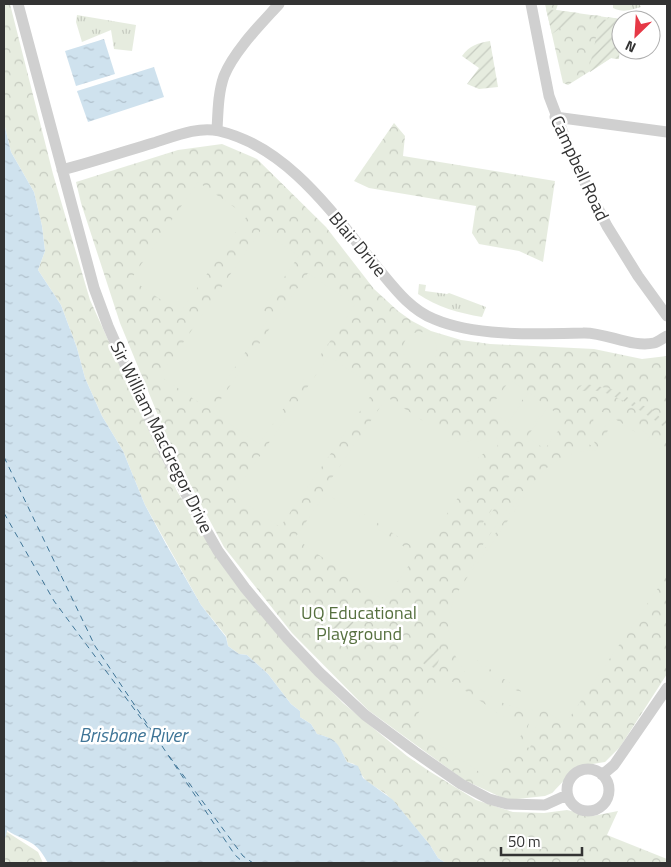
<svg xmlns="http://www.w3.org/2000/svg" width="671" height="867" viewBox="0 0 671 867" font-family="'Titillium Web',sans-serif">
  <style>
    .grass { fill: url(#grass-tufts) }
    .forest { fill: url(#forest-crowns) }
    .garden { fill: url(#garden-furrows) }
    .pitch { fill: #e6ecdf; fill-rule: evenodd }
    .water { fill: url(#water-ripples) }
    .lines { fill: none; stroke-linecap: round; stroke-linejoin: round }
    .stream { stroke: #cfe2ee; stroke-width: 3 }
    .ferry { stroke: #3f7597; stroke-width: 1; stroke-dasharray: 6 5; stroke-linecap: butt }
    .minor { stroke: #d0d0d0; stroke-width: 11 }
    .labels { text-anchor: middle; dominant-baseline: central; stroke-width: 5; stroke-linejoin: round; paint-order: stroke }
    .street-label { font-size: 18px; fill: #333; stroke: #fff }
    .park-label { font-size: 18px; fill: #56703f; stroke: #fff }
    .water-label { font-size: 19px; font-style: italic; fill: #3f7597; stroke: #fff }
  </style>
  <defs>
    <pattern id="grass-tufts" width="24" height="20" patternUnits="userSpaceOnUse" patternTransform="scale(1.25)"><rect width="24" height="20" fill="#e6ecdf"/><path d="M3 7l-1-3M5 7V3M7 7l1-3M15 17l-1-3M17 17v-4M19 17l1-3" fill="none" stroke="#c6cbc0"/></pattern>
    <pattern id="forest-crowns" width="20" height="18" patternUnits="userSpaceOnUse" patternTransform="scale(1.25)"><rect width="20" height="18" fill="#e6ecdf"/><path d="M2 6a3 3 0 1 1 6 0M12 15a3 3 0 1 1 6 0" fill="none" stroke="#c6cbc0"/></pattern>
    <pattern id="garden-furrows" width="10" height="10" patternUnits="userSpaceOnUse" patternTransform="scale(1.25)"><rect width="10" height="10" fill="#e6ecdf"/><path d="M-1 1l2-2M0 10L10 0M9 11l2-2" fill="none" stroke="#c6cbc0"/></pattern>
    <pattern id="water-ripples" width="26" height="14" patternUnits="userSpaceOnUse" patternTransform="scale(1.25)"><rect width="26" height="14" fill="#cfe2ee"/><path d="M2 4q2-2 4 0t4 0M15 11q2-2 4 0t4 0" fill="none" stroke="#b2c2cd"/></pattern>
  </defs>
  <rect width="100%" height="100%" fill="#fff"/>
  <!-- grass -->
  <path class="grass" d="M613,4H639L641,7C631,10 623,13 613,8Z
    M77,15L136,25L132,51L114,49L111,30L82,42L76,22Z
    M419,284L426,285L425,291L447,294L449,293L486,307L482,317C459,313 437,307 418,294Z"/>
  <!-- forest -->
  <path class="forest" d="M4,4H10L53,174L90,300L177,491L227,572L282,640L343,703L407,756L429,771L476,800L513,812L544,813L567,810L593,816L618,811L607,835L667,859V863H446L438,858L430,845L400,809L386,794L366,781L354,764L347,762C339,746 337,739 317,734L311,724L300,717V711L291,704L268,674L247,655L239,654L228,646L226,636L201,605L145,505L123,451L102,416L85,378L77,348L61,305L38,270L45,251L42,226L34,192L11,152L4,123Z
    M545,4H558L556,10L626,20H621L619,59L611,58L568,85L563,83Z
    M394,123L405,136L403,156L555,181L543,262L519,251L479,244L472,233L476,206L369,188L354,181Z
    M222,144L257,159L326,227L374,289L398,311L412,321L431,331L461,340L490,344L594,349L642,359L667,356V674L620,747L605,762L580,766L575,769L552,793L545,796L507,800L464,780L368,710L292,633L224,547L174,454L120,323L81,203L76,182L178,150Z
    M4,830L38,852L43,863H4Z"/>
  <!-- garden -->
  <path class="garden" d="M546,9L579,13L578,16L552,34Z
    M594,15L601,16V19L607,20L608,17L626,20H621L619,59L611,58L590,72L589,69C592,55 596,42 597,28C597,23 594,20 594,15Z
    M490,41L498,87L479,89L467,84L479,68L462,56C470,45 478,43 490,41Z
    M586,384L617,390L637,404L651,408L667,425V429C651,417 617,394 598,391C591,390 582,391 575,392L582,385Z
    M342,615L353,620L354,626C347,634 341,632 331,631V622L333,616L336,617Z
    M437,646C442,654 439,661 435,669L431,666L429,668L423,663L430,652L433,654Z"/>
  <!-- pitch -->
  <path class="pitch" d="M198,182L247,216L180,313L131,279Z
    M261,230L299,256L262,309L271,315L207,408L160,376Z
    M308,273L355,305L259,444L212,412Z
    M403 349a17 17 0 1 1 34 0a17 17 0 1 1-34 0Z
    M329,356L376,388L280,527L233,495Z
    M510,380L528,392L507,422L489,409Z
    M529,393L547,406L525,435L508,423Z
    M387,397L456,443L483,439L492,435L496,437L499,442L497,447L488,450L478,458L483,461L421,552L325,488Z
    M548,407L566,420L545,449L527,437Z
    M594,409L613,416L594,441L595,444L593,446L590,445L589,443L592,440Z
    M615,419L637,433L640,429L650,436L647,441L664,452L667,449V575L565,724L544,710H541L530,748L522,746L533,710C510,710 485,696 470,679C457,663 448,644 448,623C449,595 478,564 494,541C509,519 524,497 539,475C558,457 570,452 596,450ZM477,660L521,691V692C504,687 485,675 477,660Z
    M512,473L520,478L513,489L509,487L456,565L455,563L508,486L504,483Z
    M520,490L524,492L468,573L465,571Z
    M326,493L416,555L384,601L295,538Z
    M444,676L524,731L491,780L410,725Z"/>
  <!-- water -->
  <path class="water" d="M104,39L115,74L76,86L65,51Z
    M154,67L164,97L88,122L77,91Z
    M4,123L11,152L34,192L42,226L45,251L38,270L61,305L77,348L85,378L102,416L123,451L145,505L166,544L201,605L226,637L228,646L239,654L247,655L268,674L291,704L300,711V717L311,724L317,734C338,739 338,744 347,762L358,766L363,778L393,800L430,845L438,858L446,863H48C44,856 40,849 33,844C23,837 12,836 4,827Z"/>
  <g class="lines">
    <!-- stream -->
    <path class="stream" d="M4,837L6,829"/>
    <!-- ferry -->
    <path class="ferry" d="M4,457L95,646L235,855L244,863
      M4,513L54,601L149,729
      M169,756L243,856L253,863"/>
    <!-- minor -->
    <path class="minor" d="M18,4L94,288L108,326L130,376L167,457L188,498L218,551L245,588L287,638L319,672L365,715L415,752L461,784L489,799L507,804L545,805L567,795
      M531,4L549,96L573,159L607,226L638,276L667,316
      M555,117L667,132
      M217,130C218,112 218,93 224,76C234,51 261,24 279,4
      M62,170C93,162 123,152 153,143C173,137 197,126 219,131C288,147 333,214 376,266C393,286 409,309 434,319C476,337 538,334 583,333C605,332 632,348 654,343C658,342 663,338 667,336
      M567 790a21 21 0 1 1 42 0a21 21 0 1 1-42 0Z
      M602,775L614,765L667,688"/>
  </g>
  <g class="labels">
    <!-- street labels -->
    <g class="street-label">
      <text transform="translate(580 168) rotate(65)">Campbell Road</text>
      <text transform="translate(358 244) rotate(50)">Blair Drive</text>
      <text transform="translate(162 437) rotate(64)">Sir William MacGregor Drive</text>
    </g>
    <!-- park labels -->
    <g class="park-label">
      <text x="359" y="612">UQ Educational<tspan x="359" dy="21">Playground</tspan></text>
    </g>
    <!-- water labels -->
    <g class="water-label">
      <text x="133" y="734">Brisbane River</text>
    </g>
  </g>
  <!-- border -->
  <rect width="671" height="867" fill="none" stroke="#333333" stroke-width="10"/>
  <!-- north arrow -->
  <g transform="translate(636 35) rotate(205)"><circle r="24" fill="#ffffff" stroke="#adadad"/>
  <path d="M0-4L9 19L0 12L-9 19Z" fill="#e63946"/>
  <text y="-8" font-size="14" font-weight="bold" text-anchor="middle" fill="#333333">N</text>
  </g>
  <!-- scale -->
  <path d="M501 847v8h81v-8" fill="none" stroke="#333333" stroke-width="2.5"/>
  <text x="508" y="847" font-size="15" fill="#333333" stroke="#ffffff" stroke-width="4" paint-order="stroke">50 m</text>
</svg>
